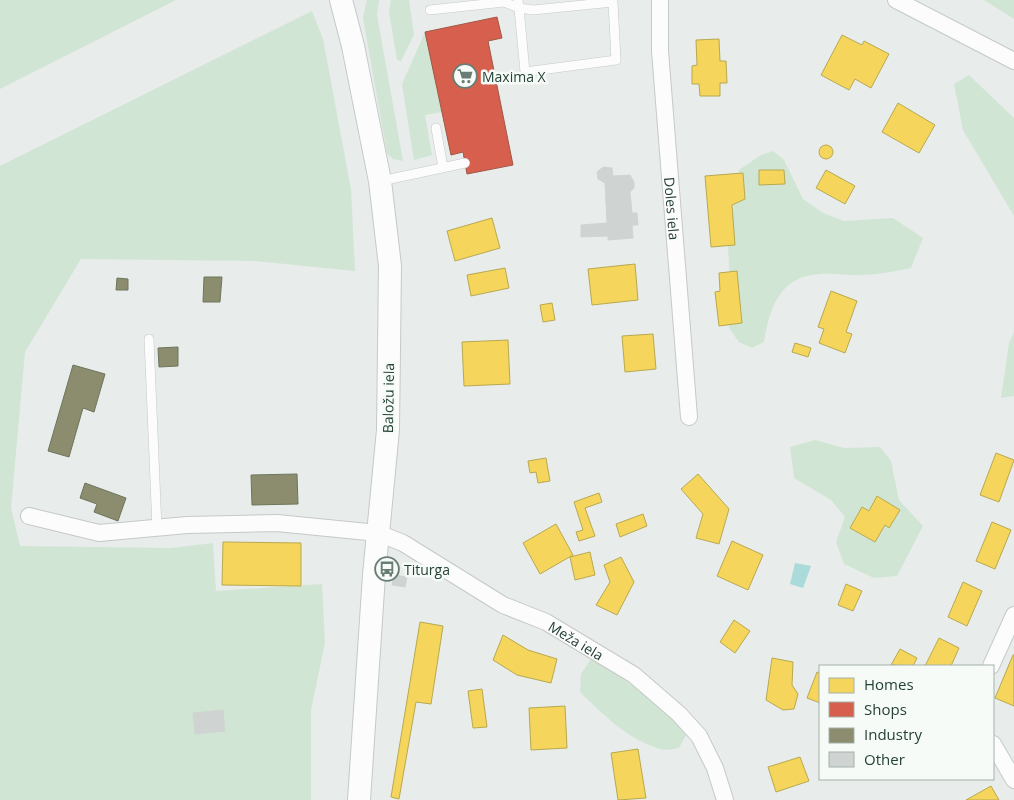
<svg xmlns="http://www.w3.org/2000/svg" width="1014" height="800" viewBox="0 0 1014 800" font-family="'Open Sans',sans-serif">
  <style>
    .green { fill: #d1e5d5 }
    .water { fill: #aadad9 }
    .homes { fill: #f6d55c; stroke: #b7a950 }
    .shops { fill: #d6604d; stroke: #a15746 }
    .industry { fill: #8c8c6e; stroke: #6d765d }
    .building { fill: #cfd3d1; stroke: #d0d5d3 }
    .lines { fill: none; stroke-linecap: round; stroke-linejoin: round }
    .service-casing { stroke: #c5c9c7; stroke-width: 10 }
    .minor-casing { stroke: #c5c9c7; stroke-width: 18 }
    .secondary-casing { stroke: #c3cac7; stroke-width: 24 }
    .service { stroke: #fcfcfc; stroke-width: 9 }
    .minor { stroke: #fcfcfc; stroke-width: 16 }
    .secondary { stroke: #fcfcfc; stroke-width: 22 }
    .labels { text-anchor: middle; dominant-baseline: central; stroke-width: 5; stroke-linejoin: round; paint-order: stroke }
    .poi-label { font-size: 14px; fill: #244135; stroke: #f7fbf8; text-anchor: start }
    .street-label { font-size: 14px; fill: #244135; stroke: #f7fbf8 }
  </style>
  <rect width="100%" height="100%" fill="#e8ecea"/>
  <!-- green -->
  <path class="green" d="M0,0H176L0,89Z
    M367,0H379L377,15L403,161L393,159L387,153L363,18Z
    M391,0H409L414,35L401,61L397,60L389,12Z
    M984,0H1014V19Z
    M312,11L323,39L351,189L355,271L255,261L81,259L25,352L11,508L20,546L171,548L213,543L216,591L322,584L325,643L311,710V800H0V166Z
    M425,32L442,112L425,115L432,155L414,160L402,84Z
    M969,75L1014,118V216L963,130L954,84Z
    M773,151L784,160L803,199L823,213L844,221L893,218L923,238L911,268C896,271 881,274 865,275C846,276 826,271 807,276C777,283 768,315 764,342L752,348L739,342L729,328L731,299L728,246L739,170L761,155Z
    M1014,332V396L1001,398L1009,343Z
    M815,440L844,448L880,447L891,461L899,500L923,526L897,576L874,578L844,564L836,542L845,517L831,500L794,478L790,447Z
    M593,656L662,708L687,733L679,748C673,749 665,751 660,749C628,740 603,714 580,692L581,674Z"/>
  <!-- water -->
  <path class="water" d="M795,563L811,566L803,588L790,584Z"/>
  <!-- homes -->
  <path class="homes" d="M842,35L862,45L864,41L889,54L871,88L855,79L849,90L821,75Z
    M719,39L720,61H726L727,83H720V96H700L699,84H692V66L697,65L696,40Z
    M898,103L935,125L919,153L882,132Z
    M819 152a7 7 0 1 1 14 0a7 7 0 1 1-14 0Z
    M759,170H784L785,184L759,185Z
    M826,170L855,186L845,204L816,188Z
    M743,173L745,199L732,205L735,245L711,247L705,176Z
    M492,218L500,248L455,261L447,231Z
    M635,264L638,300L592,305L588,269Z
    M505,268L509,288L471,296L467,275Z
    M737,271L742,323L719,326L715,292L720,291L719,273Z
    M831,291L857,301L846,332L852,334L845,353L819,343L824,329L818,327Z
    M552,303L555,320L543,322L540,305Z
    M653,334L656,369L625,372L622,336Z
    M508,340L510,384L464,386L462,342Z
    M795,343L811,348L808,357L792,352Z
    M996,453L1014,460L999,502L980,495Z
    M546,458L550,481L538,483L536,472L530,473L528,461Z
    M698,474L729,509L719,544L696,538L703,514L681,489Z
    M599,493L602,502L585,508L595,536L579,541L576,532L583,530L574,502Z
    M877,496L900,510L889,528L885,525L875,542L850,528L862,507L869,511Z
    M643,514L647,526L620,537L616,524Z
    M992,522L1011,530L995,569L976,561Z
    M556,524L573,555L540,574L523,543Z
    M732,541L763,555L748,590L717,576Z
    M223,542L301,543V586L222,585Z
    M590,552L595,575L575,580L570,557Z
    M621,557L634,582L617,615L596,605L610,582L604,565Z
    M963,582L982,591L967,626L948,617Z
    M846,584L862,591L853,611L838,605Z
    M734,620L750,631L735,653L720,642Z
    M420,622L443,626L431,704L416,702L399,799L391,797Z
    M503,635L528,650L557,659L551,683L517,675L493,660Z
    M939,638L959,648L951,666H925Z
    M900,649L917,658L913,666L891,665Z
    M1013,655H1014V706L995,698Z
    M772,658L793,662L792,685L798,694L794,709L783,710L766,700Z
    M817,672L820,673V703L807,698Z
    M482,689L487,727L473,728L468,691Z
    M565,706L567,748L531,750L529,708Z
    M638,749L646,798L618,800L611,753Z
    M800,757L809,781L776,792L768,767Z
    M991,786L999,800H966Z"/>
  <!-- shops -->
  <path class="shops" d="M497,17L502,38L488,41L513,165L467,174L463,152L451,155L425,32Z"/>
  <!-- industry -->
  <path class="industry" d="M204,277H222L220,302H203Z
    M117,278L128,279V290H116Z
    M178,347V366L159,367L158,348Z
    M73,365L105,374L94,412L83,408L69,457L48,451Z
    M297,474L298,504L252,505L251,475Z
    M85,483L126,498L118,521L94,512L97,504L80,498Z"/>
  <!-- building -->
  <path class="building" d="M603,167L612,168L613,176L630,175L634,182V188L630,192L632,213H637L638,225H632L633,238L608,240V236L581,237V225L607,223L605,183L598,179L597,172Z
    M394,575L407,577L405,587L392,585Z
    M223,710L225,731L195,734L193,713Z"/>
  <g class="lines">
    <!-- service casing -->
    <g class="service-casing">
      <path id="service" d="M430,10L504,2L519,8L533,10L613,2L616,60L525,72L519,8L518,0
        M436,128L443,168
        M381,181L465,163
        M149,339L157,528"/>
    </g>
    <!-- minor casing -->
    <g class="minor-casing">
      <g id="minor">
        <path id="s1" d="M660,0V51L689,417"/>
        <path d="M896,0L1014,61"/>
        <path id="s2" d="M29,516L99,533L187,525L277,523L378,533L403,543L503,605L546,622L634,675L679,714L699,736L715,768L725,800"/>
        <path d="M991,666L1014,615"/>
        <path d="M993,744L1014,780"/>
      </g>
    </g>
    <!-- secondary casing -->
    <g class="secondary-casing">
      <path id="secondary" d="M341,0L353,46L380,181L390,266L388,430L374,575L359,800"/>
    </g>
    <!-- service -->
    <use href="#service" class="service"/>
    <!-- minor -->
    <use href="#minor" class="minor"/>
    <!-- secondary -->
    <use href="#secondary" class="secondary"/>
  </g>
  <!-- icons -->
  <defs>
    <g id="supermarket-ring" transform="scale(1.25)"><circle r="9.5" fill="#f7fbf8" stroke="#697d74" stroke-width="1.5"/><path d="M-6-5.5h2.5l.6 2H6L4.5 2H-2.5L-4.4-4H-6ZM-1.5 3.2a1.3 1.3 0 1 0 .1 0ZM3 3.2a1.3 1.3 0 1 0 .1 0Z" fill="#697d74"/></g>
    <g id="bus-ring" transform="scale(1.25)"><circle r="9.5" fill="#f7fbf8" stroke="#697d74" stroke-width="1.5"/><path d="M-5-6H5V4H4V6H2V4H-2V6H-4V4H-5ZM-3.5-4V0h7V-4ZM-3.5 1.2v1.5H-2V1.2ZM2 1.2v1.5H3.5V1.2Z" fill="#697d74"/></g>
  </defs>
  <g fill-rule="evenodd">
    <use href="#supermarket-ring" x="465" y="76"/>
    <use href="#bus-ring" x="387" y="569"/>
  </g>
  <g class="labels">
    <!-- poi labels -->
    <g class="poi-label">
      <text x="482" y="76">Maxima X</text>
      <text x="404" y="569">Titurga</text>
    </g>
    <!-- street labels -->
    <g class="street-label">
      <text stroke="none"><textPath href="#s1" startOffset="209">Doles iela</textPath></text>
      <text transform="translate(388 398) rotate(-89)">Baložu iela</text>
      <text stroke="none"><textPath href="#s2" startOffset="578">Meža iela</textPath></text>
    </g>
  </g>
  <!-- legend -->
  <rect x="819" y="665" width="175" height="115" fill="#f7fbf8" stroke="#a3b1aa"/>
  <rect x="829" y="678" width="25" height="15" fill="#f6d55c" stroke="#a3b1aa"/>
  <text x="864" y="690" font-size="15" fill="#244135">Homes</text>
  <rect x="829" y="702" width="25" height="15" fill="#d6604d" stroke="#a3b1aa"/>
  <text x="864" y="715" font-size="15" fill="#244135">Shops</text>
  <rect x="829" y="728" width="25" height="15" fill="#8c8c6e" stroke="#a3b1aa"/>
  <text x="864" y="740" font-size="15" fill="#244135">Industry</text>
  <rect x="829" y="752" width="25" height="15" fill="#cfd3d1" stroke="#a3b1aa"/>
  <text x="864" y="765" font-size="15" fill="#244135">Other</text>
</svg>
